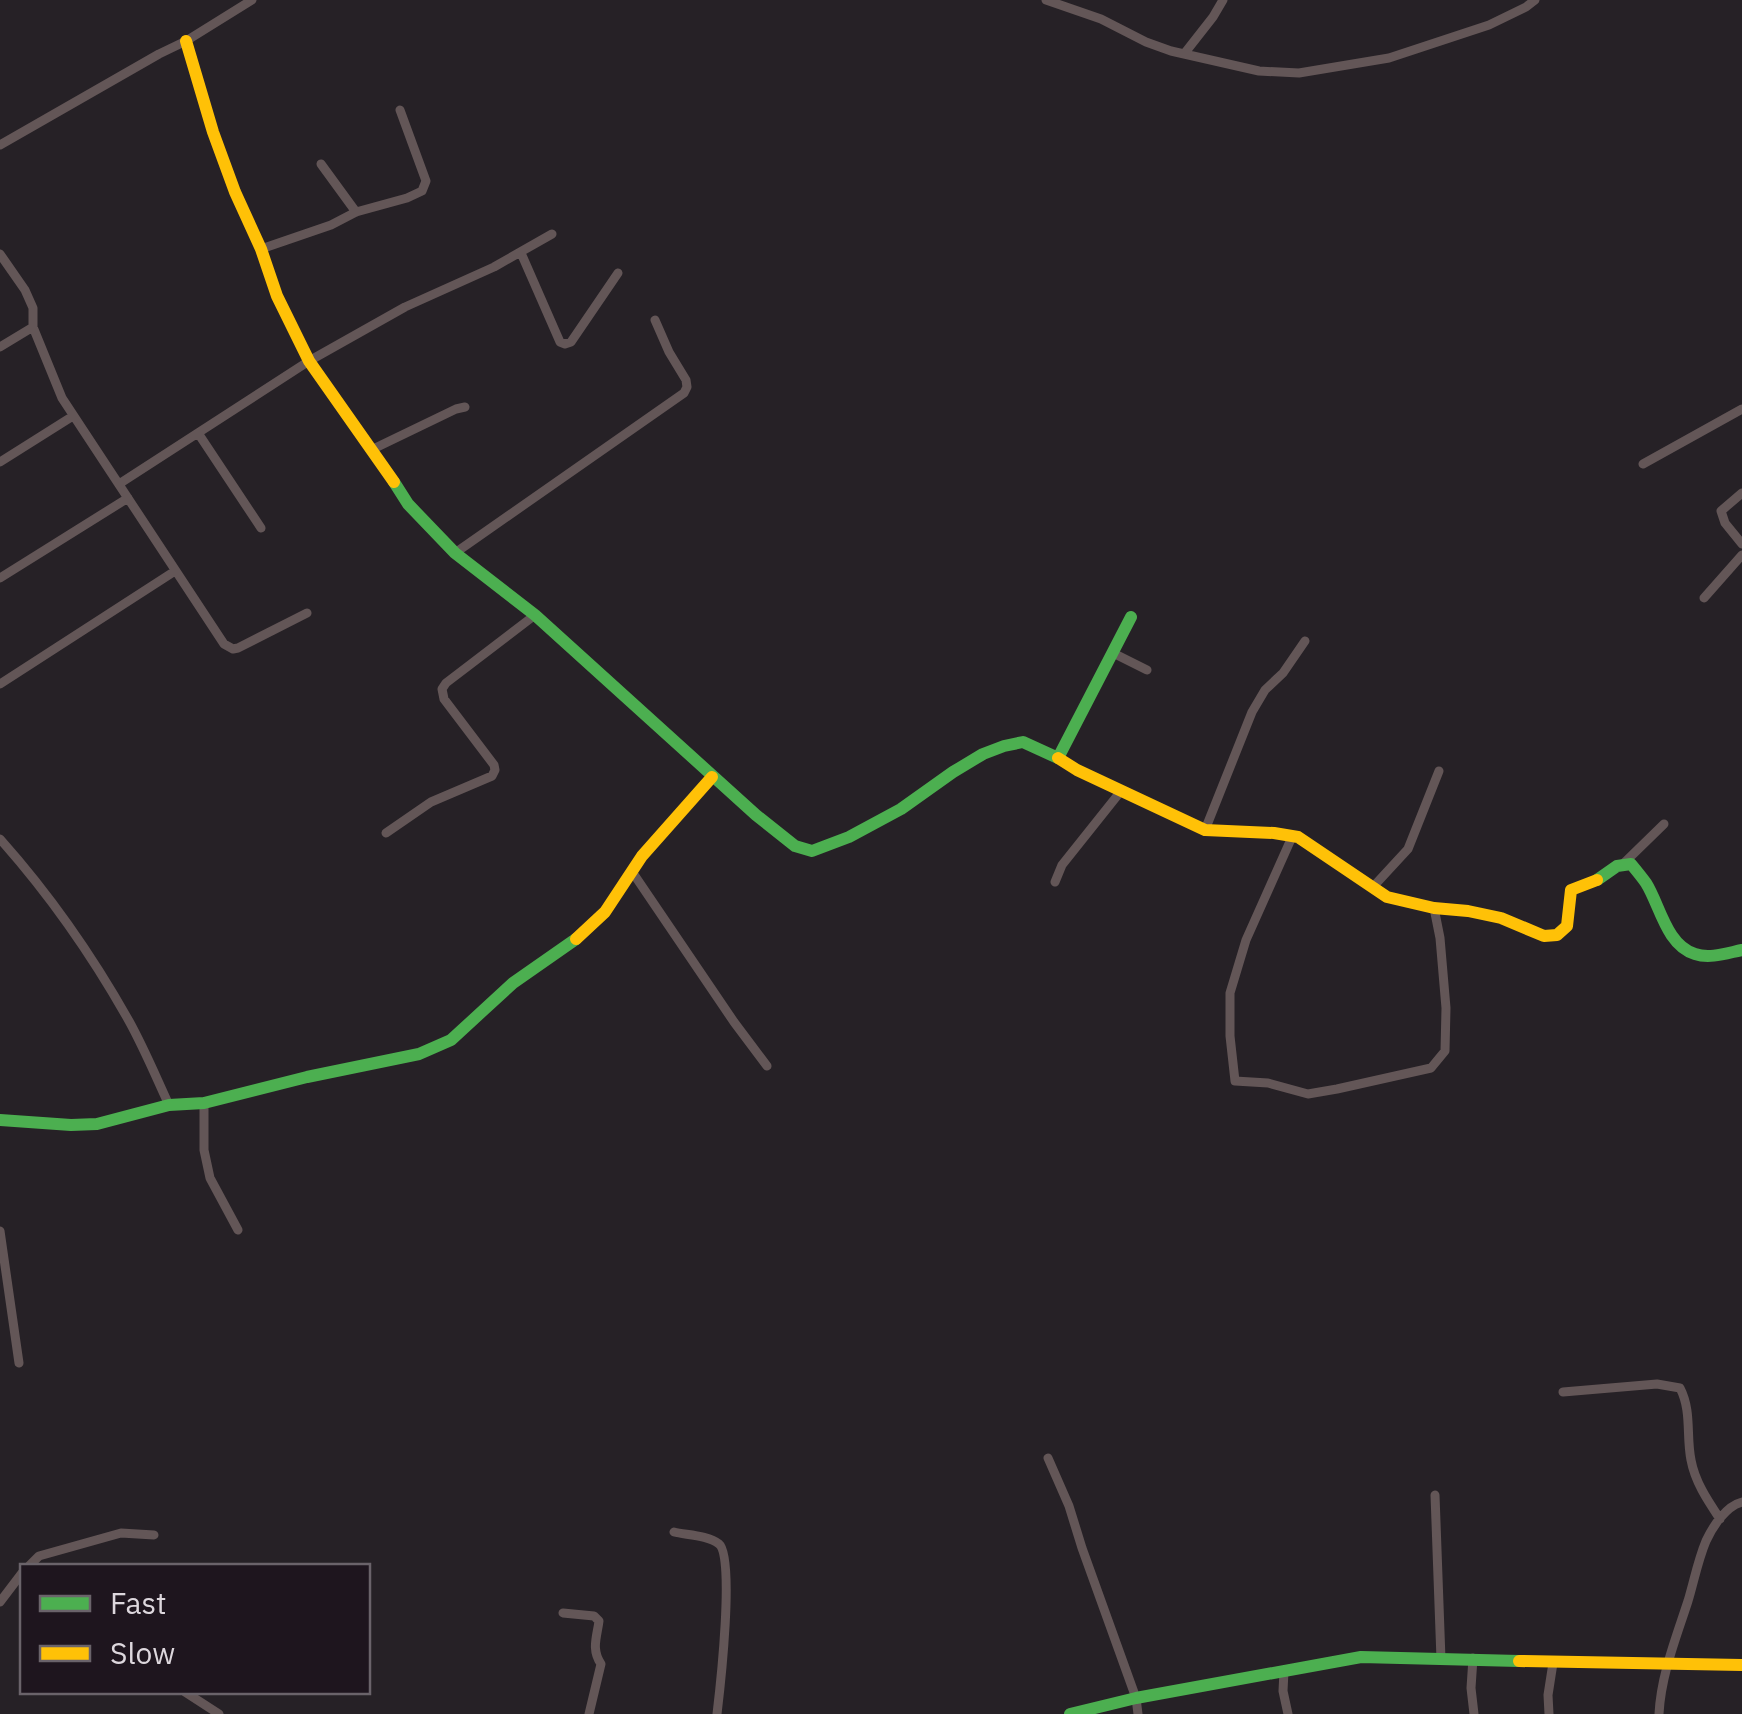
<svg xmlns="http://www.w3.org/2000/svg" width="1742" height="1714" viewBox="0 0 1742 1714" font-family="'IBM Plex Sans',sans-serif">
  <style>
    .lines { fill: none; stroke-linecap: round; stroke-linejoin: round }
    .street { stroke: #635657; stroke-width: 9 }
    .fast { stroke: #4caf50; stroke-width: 12 }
    .slow { stroke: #ffc107; stroke-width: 12 }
  </style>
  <rect width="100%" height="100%" fill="#262126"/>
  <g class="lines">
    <!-- street -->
    <path class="street" d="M1046,0L1101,19L1146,42L1171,51L1259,71L1299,73L1389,58L1489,25L1526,7L1535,0
      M1184,54L1213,17L1223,0
      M0,145L159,54L186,41L252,0
      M321,164L356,212
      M261,249L331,225L356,212L407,198L422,191L426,181L400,110
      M521,253L560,342L565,344L571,342L618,273
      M0,254L25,290L33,308V327L62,398L224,644L233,649L238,648L307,613
      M0,347L33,327
      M198,433L261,528
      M371,450L456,409L465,407
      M0,462L73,416
      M1643,464L1742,409
      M119,484L309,361L405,307L494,267L552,234
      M1742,493L1721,511L1725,523L1742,544
      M455,553L684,393L687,387L686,380L669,352L655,320
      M0,578L128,498
      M1704,598L1742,555
      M1113,653L1147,670
      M0,684L175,571
      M1205,830L1252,712L1265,690L1283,673L1305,641
      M386,833L431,802L492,776L495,770L494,765L444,699L442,689L446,683L535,615
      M1292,837L1246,940L1230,993V1036L1235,1081L1268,1083L1308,1094L1337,1089L1431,1068L1445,1051L1446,1008L1440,938L1434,908
      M0,839C49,894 93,957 129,1021C144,1048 156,1077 169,1105
      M1623,864L1664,824
      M633,873L734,1022L767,1066
      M1055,882L1062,865L1121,791
      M1372,888L1408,849L1439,771
      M204,1103V1150L210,1178L238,1230
      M0,1231L19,1363
      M1563,1392L1657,1384L1680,1388C1692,1411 1686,1436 1691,1460C1695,1482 1708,1501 1720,1519
      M1048,1458L1069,1506L1082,1548L1136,1698L1138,1714
      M1435,1495L1441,1659
      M674,1532C686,1535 708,1535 719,1544C735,1557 720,1689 717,1714
      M29,1566L39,1556L121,1533L154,1535
      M0,1602L22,1573
      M563,1613L594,1616L599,1621C597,1637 591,1649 601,1664L589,1714
      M1473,1658L1471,1688L1474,1714
      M1284,1671L1283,1691L1288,1714
      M185,1692L219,1714
      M1549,1714L1548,1695L1553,1663
      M1659,1714C1661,1675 1676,1638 1688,1601C1694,1581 1698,1560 1706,1541C1713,1526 1726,1506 1742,1502"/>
    <!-- fast -->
    <path class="fast" d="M394,482L408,504L455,553L535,615L756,815L795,846L812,851L849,837L901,809L953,772L983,754L1004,746L1023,742L1058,758L1131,617
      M1597,880L1617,866L1631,864C1636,870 1641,876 1646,883C1660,905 1666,945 1695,954C1710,959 1727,953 1742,950
      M0,1120L71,1125L97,1124L169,1105L204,1103L307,1077L419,1054L451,1040L513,983L576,939
      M1070,1714L1136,1698L1361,1657L1519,1661"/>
    <!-- slow -->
    <path class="slow" d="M186,41L213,132L235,192L261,249L277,296L309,361L394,482
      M1058,758L1077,770L1205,830L1274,833L1298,837L1387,897L1434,908L1468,911L1501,918L1544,936L1557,935L1567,926L1571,890L1597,880
      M576,939L605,912L642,856L712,777
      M1519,1661L1742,1665"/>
  </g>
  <!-- legend -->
  <rect x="20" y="1564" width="350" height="130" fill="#1e151e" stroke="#6a636a" stroke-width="2.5"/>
  <rect x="40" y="1596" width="50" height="15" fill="#4caf50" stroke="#6a636a" stroke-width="2.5"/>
  <text x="110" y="1614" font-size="30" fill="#ddd7dd">Fast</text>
  <rect x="40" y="1646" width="50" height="15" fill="#ffc107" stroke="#6a636a" stroke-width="2.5"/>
  <text x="110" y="1664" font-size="30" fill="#ddd7dd">Slow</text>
</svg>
